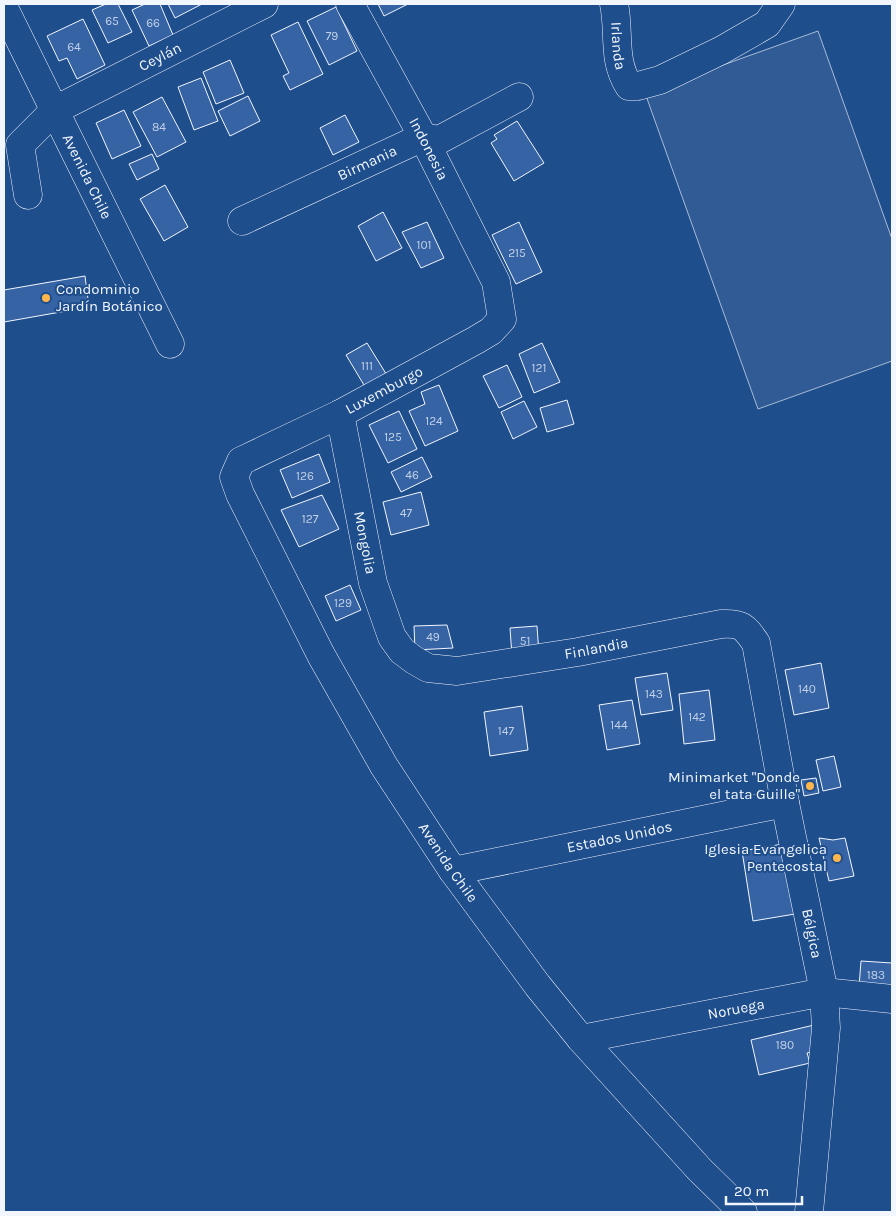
<svg xmlns="http://www.w3.org/2000/svg" width="896" height="1216" viewBox="0 0 896 1216" font-family="Karla,sans-serif">
  <style>
    .green { fill: #305b95; stroke: #a8bbd7 }
    .building { fill: #3563a3; stroke: #f2f6ff }
    .lines { fill: none; stroke-linecap: round; stroke-linejoin: round }
    .minor-casing { stroke: #f2f6ff; stroke-width: 29 }
    .minor { stroke: #1f4e8c; stroke-width: 28 }
    .poi-dot { fill: #ffb74d; stroke: #1f4e8c; stroke-width: 2 }
    .labels { text-anchor: middle; dominant-baseline: central; stroke-width: 4; stroke-linejoin: round; paint-order: stroke }
    .number-label { font-size: 12px; fill: #c3d1e8 }
    .street-label { font-size: 15px; fill: #f2f6ff; stroke: #1f4e8c }
    .poi-label { font-size: 15px; fill: #f2f6ff; stroke: #1f4e8c; text-anchor: end }
  </style>
  <rect width="100%" height="100%" fill="#1f4e8c"/>
  <!-- green -->
  <path class="green" d="M818,31L892,239V361L758,409L645,93Z"/>
  <!-- building -->
  <path class="building" d="M106,4H118L132,32L108,43L92,10Z
    M145,4H160L173,35L149,46L132,10Z
    M168,4H202L175,18Z
    M378,4H408L384,16Z
    M336,7L357,51L329,65L307,21Z
    M83,19L105,65L77,79L67,58L59,61L47,36Z
    M298,22L323,74L290,90L283,76L289,73L271,35Z
    M230,60L244,93L216,104L203,72Z
    M201,78L218,121L194,130L178,87Z
    M248,96L260,121L230,136L218,111Z
    M162,97L186,142L157,157L133,112Z
    M124,110L141,146L112,159L96,123Z
    M345,115L359,142L333,155L320,128Z
    M517,121L544,163L514,181L491,143L497,139L494,135Z
    M152,154L159,169L137,180L129,164Z
    M165,185L188,227L164,241L140,199Z
    M383,212L402,248L376,261L358,226Z
    M427,222L444,258L421,268L402,232Z
    M519,222L542,272L516,284L492,235Z
    M85,276L89,307L4,322V290Z
    M367,343L388,377L367,390L346,355Z
    M542,343L560,382L534,393L519,354Z
    M507,365L522,397L499,408L483,376Z
    M439,385L458,431L425,446L409,411L425,404L421,392Z
    M567,400L574,424L547,432L540,408Z
    M524,401L537,427L513,439L501,412Z
    M399,411L417,449L388,463L369,425Z
    M319,454L330,482L292,498L280,470Z
    M422,457L432,477L401,492L391,472Z
    M421,492L429,525L391,535L383,502Z
    M322,495L339,529L299,547L281,510Z
    M350,585L361,610L336,621L325,596Z
    M447,625L453,648L415,650L414,626Z
    M537,626L539,654L512,656L510,628Z
    M821,663L829,708L794,715L785,670Z
    M667,673L673,710L641,715L635,678Z
    M709,690L715,740L684,744L679,694Z
    M632,700L640,744L607,750L599,705Z
    M522,706L528,750L490,756L484,712Z
    M834,756L841,787L823,791L816,760Z
    M816,778L819,793L804,796L801,780Z
    M819,838L833,840L845,838L854,876L829,881Z
    M783,844L795,914L753,921L742,851Z
    M861,961L892,963V989L859,987Z
    M814,1025L820,1050L807,1053L810,1063L759,1075L751,1040Z"/>
  <g class="lines">
    <!-- minor casing -->
    <g class="minor-casing">
      <g id="minor">
        <path id="s1" d="M350,4L423,137L496,282L502,319L491,331L476,340L340,414L241,461L234,477L240,494L321,655L384,766L453,871L538,986L581,1039L700,1170L743,1212"/>
        <path id="s2" d="M614,4C620,32 612,60 629,86H638L660,80L722,50L767,24L781,4"/>
        <path id="s3" d="M4,8L170,344"/>
        <path id="s4" d="M28,195L20,145L55,110L264,4"/>
        <path id="s5" d="M242,221L423,137L439,140L519,97"/>
        <path id="s6" d="M340,414L373,583L392,637L402,651L414,660L428,668L457,671L578,652L721,624C742,623 744,626 756,643L785,803L824,992L826,1028L809,1212"/>
        <path id="s7" d="M453,871L785,803"/>
        <path id="s8" d="M581,1039L824,992L892,999"/>
      </g>
    </g>
    <!-- minor -->
    <use href="#minor" class="minor"/>
  </g>
  <!-- markers -->
  <g class="poi-dot">
    <circle cx="46" cy="298" r="5"/>
    <circle cx="810" cy="786" r="5"/>
    <circle cx="837" cy="858" r="5"/>
  </g>
  <g class="labels">
    <!-- number labels -->
    <g class="number-label">
      <text x="112" y="21">65</text>
      <text x="153" y="23">66</text>
      <text x="332" y="36">79</text>
      <text x="74" y="47">64</text>
      <text x="159" y="127">84</text>
      <text x="424" y="245">101</text>
      <text x="517" y="253">215</text>
      <text x="367" y="366">111</text>
      <text x="539" y="368">121</text>
      <text x="434" y="421">124</text>
      <text x="393" y="437">125</text>
      <text x="412" y="475">46</text>
      <text x="305" y="476">126</text>
      <text x="406" y="513">47</text>
      <text x="310" y="519">127</text>
      <text x="343" y="603">129</text>
      <text x="433" y="637">49</text>
      <text x="525" y="641">51</text>
      <text x="807" y="689">140</text>
      <text x="654" y="694">143</text>
      <text x="697" y="717">142</text>
      <text x="619" y="725">144</text>
      <text x="506" y="731">147</text>
      <text x="876" y="975">183</text>
      <text x="785" y="1045">180</text>
    </g>
    <!-- street labels -->
    <g class="street-label">
      <text stroke="none"><textPath href="#s2" startOffset="42">Irlanda</textPath></text>
      <text stroke="none"><textPath href="#s4" startOffset="218">Ceylán</textPath></text>
      <text stroke="none"><textPath href="#s1" startOffset="165">Indonesia</textPath></text>
      <text stroke="none"><textPath href="#s5" startOffset="138">Birmania</textPath></text>
      <text stroke="none"><textPath href="#s3" startOffset="188">Avenida Chile</textPath></text>
      <text transform="translate(384 390) rotate(-28)">Luxemburgo</text>
      <text stroke="none"><textPath href="#s6" startOffset="131">Mongolia</textPath></text>
      <text stroke="none"><textPath href="#s6" startOffset="448">Finlandia</textPath></text>
      <text stroke="none"><textPath href="#s7" startOffset="170">Estados Unidos</textPath></text>
      <text stroke="none"><textPath href="#s1" startOffset="1109">Avenida Chile</textPath></text>
      <text stroke="none"><textPath href="#s6" startOffset="914">Bélgica</textPath></text>
      <text stroke="none"><textPath href="#s8" startOffset="158">Noruega</textPath></text>
    </g>
    <!-- poi labels -->
    <g class="poi-label">
      <text x="56" y="289" text-anchor="start">Condominio<tspan x="56" dy="17">Jardín Botánico</tspan></text>
      <text x="800" y="777">Minimarket "Donde<tspan x="800" dy="17">el tata Guille"</tspan></text>
      <text x="827" y="849">Iglesia Evangelica<tspan x="827" dy="17">Pentecostal</tspan></text>
    </g>
  </g>
  <!-- border -->
  <rect width="896" height="1216" fill="none" stroke="#f2f6ff" stroke-width="10"/>
  <!-- scale -->
  <path d="M726 1196v8h76v-8" fill="none" stroke="#f2f6ff" stroke-width="2.5"/>
  <text x="734" y="1196" font-size="15" fill="#f2f6ff" stroke="#1f4e8c" stroke-width="4" paint-order="stroke">20 m</text>
</svg>
